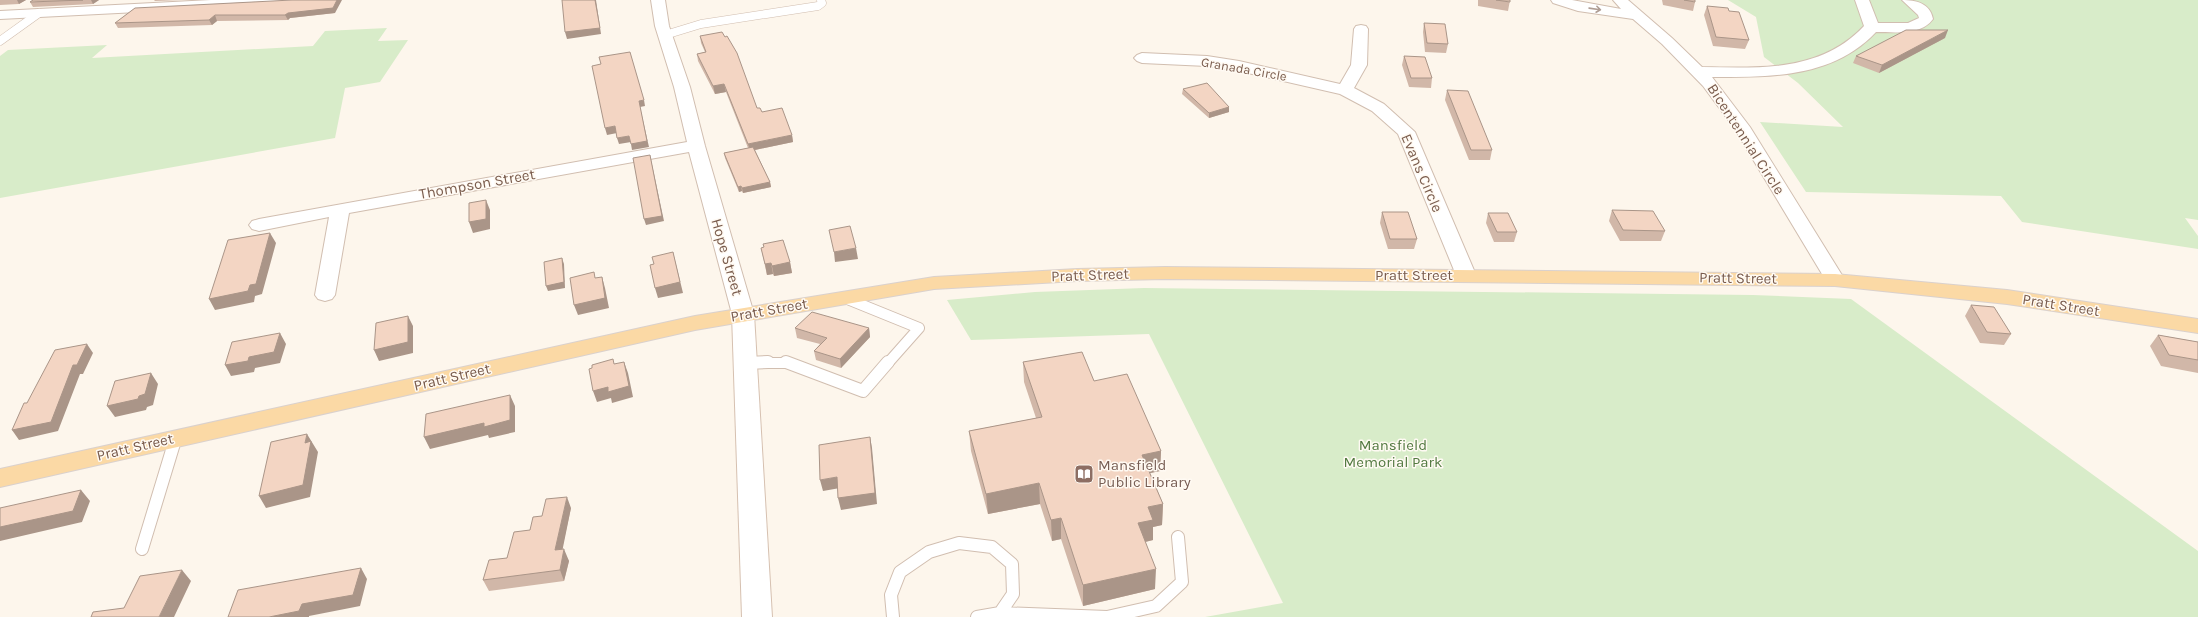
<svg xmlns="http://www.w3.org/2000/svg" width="2198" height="617" viewBox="0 0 2198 617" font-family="Karla,sans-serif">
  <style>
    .green { fill: #d8ecc9 }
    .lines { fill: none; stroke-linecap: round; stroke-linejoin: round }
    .service-far2-casing { stroke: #d1beb0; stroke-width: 9 }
    .service-far1-casing { stroke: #d1beb0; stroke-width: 12 }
    .service-casing { stroke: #d1beb0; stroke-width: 14 }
    .minor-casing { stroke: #d1beb0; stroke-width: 2 }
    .secondary-casing { stroke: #d6c0b0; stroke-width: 2 }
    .primary-casing { stroke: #dad1cd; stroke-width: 2 }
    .service-far2 { stroke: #fff; stroke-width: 8 }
    .service-far1 { stroke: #fff; stroke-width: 10 }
    .service { stroke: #fff; stroke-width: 12 }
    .minor { fill: #fff; fill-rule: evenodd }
    .secondary { fill: #fff; fill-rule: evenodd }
    .primary { fill: #fbd9a5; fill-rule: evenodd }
    .wall { fill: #d1b7a8 }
    .shaded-wall { fill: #aa9588 }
    .building { fill: #f3d5c3; stroke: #aa9588 }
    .oneway { stroke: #af9d94 }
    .labels { text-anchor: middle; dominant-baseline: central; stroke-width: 3; stroke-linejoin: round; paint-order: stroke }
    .far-street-label { font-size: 13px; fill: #7a5c4d; stroke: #fffaf3 }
    .street-label { font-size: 15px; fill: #7a5c4d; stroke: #fffaf3 }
    .park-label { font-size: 15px; fill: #537a41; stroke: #fffaf3 }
    .education-label { font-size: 15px; fill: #785e54; stroke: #fffaf3; text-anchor: start }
  </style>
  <rect width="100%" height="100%" fill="#fdf6ec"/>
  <!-- green -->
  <path class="green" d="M1728,0H2198V220L2185,218L2198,236V249L2022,222L2001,196L1806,192L1760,122L1843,127L1798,83L1764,57L1756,17Z
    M387,28L378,41L408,40L380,82L345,88L335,138L0,198V56L8,50L107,45L92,58L313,46L325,31Z
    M1144,288L1753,295L1851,299L2198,551V617H1205L1283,603L1149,334L971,340L947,300L1035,292Z"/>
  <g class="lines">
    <!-- service-far2 casing -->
    <g class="service-far2-casing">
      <path id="service-far2" d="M665,35L701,24L818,6L822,3L821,0
        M0,41L39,13"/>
    </g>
    <!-- service-far1 casing -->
    <g class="service-far1-casing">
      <path id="service-far1" d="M845,298L919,328L888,363
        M746,363H789"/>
    </g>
    <!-- service casing -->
    <g class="service-casing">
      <path id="service" d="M786,362L863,391L888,362
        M746,363L768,362
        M142,549L176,437
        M1000,613L1107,617L1156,606L1182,582L1178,537
        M893,617L891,595L900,572L929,552L959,543L992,547L1012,564L1013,594L1000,613L977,617"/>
    </g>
    <!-- minor casing -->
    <g class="minor-casing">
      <path id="minor" d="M211,0H301L294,4L0,19V11Z
        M651,0H665L669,26L690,87L705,146L754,314L750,319L743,321L736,319L732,314L689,152L349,213L335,295L332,299L325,301L318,299L315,295L329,217L259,231L252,229L249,225L252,221L259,219L687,142L674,87L655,26Z
        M1551,0H1572L1621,9L1613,0H1628L1672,38L1702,67C1761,68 1821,72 1864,26L1855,0H1869L1878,23H1908L1919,18L1918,15L1902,0C1916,0 1930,3 1933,19C1921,36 1894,32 1876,32C1833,78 1771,77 1712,77L1750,127L1845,280L1842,284L1835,286L1828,284L1734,128L1703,86L1662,44L1633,19L1578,11L1553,3Z
        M1361,25L1366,26L1368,29L1367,65L1354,88L1384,104L1415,132L1476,275L1473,279L1466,281L1459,279L1456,275L1398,134L1372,111L1340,94L1239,71L1207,66L1142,63L1137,61L1134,58L1137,55L1142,53L1207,56L1239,61L1340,84L1351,65L1354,29L1356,26Z"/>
    </g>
    <!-- secondary casing -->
    <g class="secondary-casing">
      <path id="secondary" d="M743,307L751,309L754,314L772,617H742L732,314L735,309Z"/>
    </g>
    <!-- primary casing -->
    <g class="primary-casing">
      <path id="primary" d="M1165,267L1835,274L2007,290L2198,319V333L2007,304L1835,286L1165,279L1077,281L934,289L695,330L0,487V469L695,316L934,277L1077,269Z"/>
    </g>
    <!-- service-far2 -->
    <use href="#service-far2" class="service-far2"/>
    <!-- service-far1 -->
    <use href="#service-far1" class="service-far1"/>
    <!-- service -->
    <use href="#service" class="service"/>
    <!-- minor -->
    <use href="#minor" class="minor"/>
    <!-- secondary -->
    <use href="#secondary" class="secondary"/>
    <!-- primary -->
    <use href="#primary" class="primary"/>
  </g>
  <!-- wall -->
  <path class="wall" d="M0,0H26L19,4L0,5Z
    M33,0H99L93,4L33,7L30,2Z
    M154,0H182L155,1Z
    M1478,0H1510L1508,11L1478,6Z
    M1662,0H1695V2L1693,11L1663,5Z
    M1707,6L1729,11L1749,40L1745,49L1713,46L1704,15Z
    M135,8L335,13L290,18L288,20L217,21L212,25L118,28L115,23Z
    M1424,23L1448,44L1446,53L1425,52L1423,32Z
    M700,36L757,108L792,135L793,142L755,150L770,182L771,187L743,193L742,191L739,192L725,158L724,153L748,148L726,92L715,94L698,61L697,54L705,52L701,43Z
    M1945,38L1879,73L1853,63L1856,56Z
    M1404,56L1432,78L1431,88L1409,87L1402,65Z
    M1183,89L1229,107V112L1209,118L1182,94Z
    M1447,90L1492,150L1490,160H1469L1445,100Z
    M1612,210L1665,231L1661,241H1620L1609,221Z
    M1382,212L1417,239L1414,249H1388L1380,223Z
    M1488,213L1517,232L1514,242H1494L1486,223Z
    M761,248L790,262L792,273L774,276L773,274L767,275Z
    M1971,305L2011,334L2004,345L1980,343L1965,316Z
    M795,328H869L870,337L841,368L816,360L814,351L820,344L797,338Z
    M2158,335L2198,342V373L2161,366L2150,346Z
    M1023,362L1094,381L1161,451L1160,471L1150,473L1163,504L1162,525L1153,527V540L1145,542L1155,589L1083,606L1061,539L1052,541L1040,504L988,514L971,451L969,431L1036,418L1024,382Z
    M571,508L562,549L569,561L564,581L489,591L483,580L507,558L542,516Z"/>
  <!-- shaded-wall -->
  <path class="shaded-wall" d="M17,0H26L19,4Z
    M91,0H99L93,4Z
    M337,0H342L335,13L290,18L288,20L285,15L288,13Z
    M595,0H596L601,34L567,39L565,32Z
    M215,15L217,21L212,25L209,20Z
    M1948,30L1945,38L1879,73L1882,65Z
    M724,84L726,92L715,94L713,86Z
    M644,100L645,106L640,107L649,147L632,150L631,144L639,101Z
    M1229,107V112L1209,118V113Z
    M615,126L617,133L607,135L605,128Z
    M792,135L793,142L750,151L748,144Z
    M629,136L631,142L619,144L617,138Z
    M650,155L664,221L646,225L644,219Z
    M770,182L771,187L743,193L742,188Z
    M741,186L742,191L739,192L738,187Z
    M486,200L490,210V229L473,233L469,222Z
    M270,233L276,243L262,294L255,296L254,302L215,310L209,299L250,285Z
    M856,248L858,259L835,262L834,252Z
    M673,252L683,293L658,298L655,288Z
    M562,258L564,264L565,288L548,291L546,286Z
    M790,262L792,273L774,276L772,266Z
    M771,263L773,274L767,275L765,264Z
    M602,277L605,288L609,308L578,315L574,305Z
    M408,316L413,326V353L379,361L374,350Z
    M869,328L870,337L841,368L840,359Z
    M280,333L286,344L280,363L255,368L254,372L231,376L225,365L249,357Z
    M87,344L93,353L83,374H80L58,431L19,440L12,430L73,365Z
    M624,362L628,373L633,397L612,403L611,398L597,402L593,391Z
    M151,373L158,384L153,405L147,407L146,410L115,417L107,406L139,396Z
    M510,395L515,406V432L489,438L488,435L430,449L424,437Z
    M307,434L318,452L310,497L266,508L259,496L305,443Z
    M870,437L872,448L877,504L841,510L838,498Z
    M1161,451L1160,471L1141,475L1142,455Z
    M837,477L840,488L823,491L820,480Z
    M1039,483L1040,504L988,514L986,494Z
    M81,490L90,501L82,522L0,541V527Z
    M567,497L571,508L560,562L555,550Z
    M1163,504L1162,525L1153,527V540L1137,544L1138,523L1148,507Z
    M1061,518V539L1052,541L1051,520Z
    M564,549L569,561L564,581L560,570Z
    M361,568L367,579L360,606L309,616V617H269L302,604Z
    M1156,569L1155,589L1083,606V585Z
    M182,570L191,581L174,617H159Z"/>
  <!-- building -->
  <path class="building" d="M33,0H83L30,2Z
    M292,0H337L333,8L288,13L285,15H215L209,20L115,23L135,8Z
    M562,0H595L600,28L565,32Z
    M1496,0H1510V2Z
    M1684,0H1695V2Z
    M1707,6L1728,8L1729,11L1739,12L1749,40L1716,37Z
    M1424,23L1445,24L1448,44L1427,43Z
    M1906,30H1948L1882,65L1856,56Z
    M722,32L725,37L727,36L737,53L757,108H760L762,112L782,108L792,135L748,144L724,84L713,86L697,54L706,52L700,36Z
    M630,52L644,100L639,101L647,141L631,144L629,136L617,138L615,126L605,128L592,66L601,64L599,57Z
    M1404,56L1425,57L1432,78H1411Z
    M1207,83L1229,107L1209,113L1183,89Z
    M1447,90L1468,91L1492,150H1471Z
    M753,147L770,182L742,188L741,186L738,187L724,153Z
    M650,155L662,216L644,219L633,158Z
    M486,200V219L469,222V203Z
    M1612,210L1653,211L1665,231L1623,230Z
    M1382,212H1408L1417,239H1390Z
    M1488,213H1508L1517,232H1497Z
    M850,226L856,248L834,252L829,230Z
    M270,233L256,284L250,285L248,291L209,299L228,240Z
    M783,240L790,262L772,266L771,263L765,264L761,248L764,247L763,244Z
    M673,252L680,282L655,288L650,265L654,264L652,257Z
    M562,258L564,282L546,286L544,262Z
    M594,272L595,278L602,277L605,298L574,305L570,278Z
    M1971,305L1994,307L2011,334L1987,332Z
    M812,312L869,328L840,359L814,351L827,338L795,328Z
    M408,316V342L374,350L376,323Z
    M280,333L274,352L249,357L248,361L225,365L232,342Z
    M2158,335L2198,342V360L2169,355Z
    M87,344L77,365H73L51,422L12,430L24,403H27L55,350Z
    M1082,352L1094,381L1127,374L1161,451L1142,455L1163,504L1148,507L1153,520L1138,523L1156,569L1083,585L1061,518L1051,520L1039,483L986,494L969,431L1042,417L1023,362Z
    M613,359L614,364L624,362L629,386L608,392V387L593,391L589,369L592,368V365Z
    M151,373L145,394L139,396L138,399L107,406L115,381Z
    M510,395V420L484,427V423L424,437L426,414Z
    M307,434L305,443L311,441L303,485L259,496L271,442Z
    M870,437L875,493L838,498L837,477L820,480L819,445Z
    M81,490L73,511L0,527V508Z
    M567,497L555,550L564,549L560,570L483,580L489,560L507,558L514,532L530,530L533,517L542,516L546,499Z
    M361,568L353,595L302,604L299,611L269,617H228L238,590Z
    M182,570L159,617H91L93,612L124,608L140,576Z"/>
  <!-- one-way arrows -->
  <defs><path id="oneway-shaft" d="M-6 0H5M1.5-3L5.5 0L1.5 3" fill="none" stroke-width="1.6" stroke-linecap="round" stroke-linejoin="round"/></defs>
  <use class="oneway" href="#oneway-shaft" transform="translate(1595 9) rotate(8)"/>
  <!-- icons -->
  <defs>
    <g id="library-square" transform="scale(1)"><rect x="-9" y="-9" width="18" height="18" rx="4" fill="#8d6e63" stroke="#fffaf3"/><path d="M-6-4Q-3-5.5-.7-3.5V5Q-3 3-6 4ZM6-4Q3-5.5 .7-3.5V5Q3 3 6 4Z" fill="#fff"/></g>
  </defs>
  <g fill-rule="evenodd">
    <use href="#library-square" x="1084" y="474"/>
  </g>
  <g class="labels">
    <!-- far-street labels -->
    <g class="far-street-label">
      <text transform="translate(1244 69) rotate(10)">Granada Circle</text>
    </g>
    <!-- street labels -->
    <g class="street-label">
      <text transform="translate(1746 139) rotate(57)">Bicentennial Circle</text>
      <text transform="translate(1422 173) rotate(67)">Evans Circle</text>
      <text transform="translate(477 184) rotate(-10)">Thompson Street</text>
      <text transform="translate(727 257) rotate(74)">Hope Street</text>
      <text transform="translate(1090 275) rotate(-2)">Pratt Street</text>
      <text x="1414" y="275">Pratt Street</text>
      <text transform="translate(1738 278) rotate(1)">Pratt Street</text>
      <text transform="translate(2061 305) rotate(9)">Pratt Street</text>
      <text transform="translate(769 310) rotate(-10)">Pratt Street</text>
      <text transform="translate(452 377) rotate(-13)">Pratt Street</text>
      <text transform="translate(135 447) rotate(-13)">Pratt Street</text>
    </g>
    <!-- park labels -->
    <g class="park-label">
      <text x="1393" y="445">Mansfield<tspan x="1393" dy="17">Memorial Park</tspan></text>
    </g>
    <!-- education labels -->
    <g class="education-label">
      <text x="1098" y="465">Mansfield<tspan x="1098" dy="17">Public Library</tspan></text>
    </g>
  </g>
</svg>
